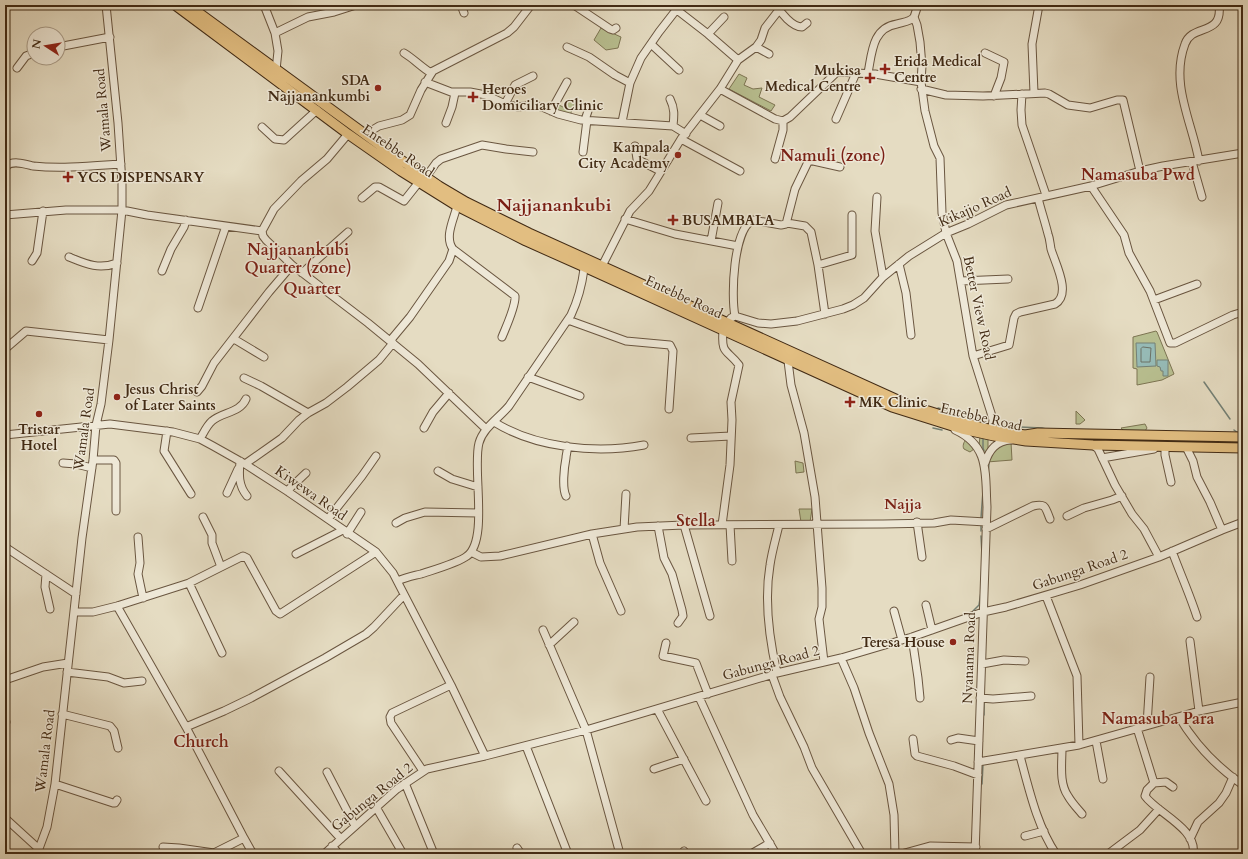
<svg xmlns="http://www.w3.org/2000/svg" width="1248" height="859" viewBox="0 0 1248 859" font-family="Cardo,serif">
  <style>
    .green { fill: #b8bf90; stroke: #7c7452 }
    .water { fill: #96bbb7; stroke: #748176 }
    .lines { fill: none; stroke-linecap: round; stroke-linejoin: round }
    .shore { stroke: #6c7266; stroke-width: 1 }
    .stream { stroke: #748176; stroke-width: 1.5 }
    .minor-casing { stroke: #6a5640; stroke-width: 9 }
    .major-casing { stroke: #412a14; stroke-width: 11 }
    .minor { stroke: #eee8d7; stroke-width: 7 }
    .major { stroke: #e2be81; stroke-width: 9 }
    .poi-dot { fill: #8f2418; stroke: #eee8d7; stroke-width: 1.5 }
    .labels { text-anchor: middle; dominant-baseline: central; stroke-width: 3; stroke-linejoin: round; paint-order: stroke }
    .poi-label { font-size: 14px; font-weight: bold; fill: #412a14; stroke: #eee8d7; text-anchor: start }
    .street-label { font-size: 14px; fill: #412a14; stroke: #eee8d7 }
    .neighbourhood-label { font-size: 15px; font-weight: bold; fill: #7a1f14; stroke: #eee8d7 }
    .quarter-label { font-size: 16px; font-weight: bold; fill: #7a1f14; stroke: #eee8d7 }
    .district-label { font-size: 18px; font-weight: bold; fill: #7a1f14; stroke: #eee8d7 }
  </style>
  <rect width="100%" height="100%" fill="#e5dcc2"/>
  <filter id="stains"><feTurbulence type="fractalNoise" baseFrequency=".005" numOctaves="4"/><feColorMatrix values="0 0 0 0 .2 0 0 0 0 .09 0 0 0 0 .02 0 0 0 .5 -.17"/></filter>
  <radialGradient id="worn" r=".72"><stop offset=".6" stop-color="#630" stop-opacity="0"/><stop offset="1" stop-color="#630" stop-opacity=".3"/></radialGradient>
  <!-- green -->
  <path class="green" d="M601,28L621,37L618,48L606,50L594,40Z
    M739,74L747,78L744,85L753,89L762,88L759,97L775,105L771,111L729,89Z
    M569,99L575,103L570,115L556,111L559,105L565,108Z
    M1156,331L1157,332L1174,374L1162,380L1137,385V369L1133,368V337Z
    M1076,411L1085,420L1080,424H1076Z
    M1145,424L1147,428L1145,431L1125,432L1121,428Z
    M980,436L988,438V449L984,454L979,446Z
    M966,439L974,449L970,452L964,449C962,446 964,442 966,439Z
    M1011,442L1012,460L987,462L996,448Z
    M795,461L803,463L804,472L796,473Z
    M799,509H812L810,522H801Z"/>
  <!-- water -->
  <path class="water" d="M1136,343H1155L1156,366L1137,367Z
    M1157,360H1168V376H1163V371H1161L1160,367L1157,366Z"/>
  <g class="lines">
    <!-- shore -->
    <path class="shore" d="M1143,347L1151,348L1150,362H1141V349Z"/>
    <!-- stream -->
    <path class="stream" d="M1204,382L1230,419
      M938,408L954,412
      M961,414L971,416
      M976,418L987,421
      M1020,427L1042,428L1046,429
      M933,428L942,430
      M1234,430L1238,433
      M983,438V448L984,451
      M988,479L989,462
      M981,518L983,491
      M981,531V523
      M981,536L982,554
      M973,611L979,605L981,592
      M984,693V687
      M984,702V715
      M982,784L983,764"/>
    <!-- minor casing -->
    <g class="minor-casing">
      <path id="minor" d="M264,5L275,33L278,51L276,70
        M461,5L464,13
        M574,5L610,29L613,30L616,28
        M776,5C781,13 792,27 802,27L807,23
        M918,5L914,17L917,25L920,42L922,66L921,82L925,111L934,146L940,158L942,213L944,222L946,233L957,261L973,356L991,413L993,420L992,429
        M1098,5H1099
        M677,10L708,34L738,60
        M275,33L308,17L334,12L356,5
        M708,34L724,17
        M651,44L679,70
        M58,47L110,37
        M567,47L589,57L615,75L630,83
        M756,47L761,40L765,28L779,10
        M404,53C414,59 421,67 431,73
        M985,53L1004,62L1001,78L994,96
        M17,68L26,56L34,53
        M868,73C872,53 872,28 897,24C903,22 910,22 914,17
        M425,82L451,92H470L486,95L505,104L515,85L533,76
        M720,89L775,119L783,121L790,117L837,72L875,74L921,82
        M921,89L946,95L983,96L1045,93L1049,94L1068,105L1090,108L1117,100H1123L1140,171
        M1034,93L1032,44L1039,5
        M1022,94L1021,110L1022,125L1046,195
        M670,99C675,109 674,116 673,126
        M505,104L518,107L532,105L542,107L558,114L581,120L673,126L686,134
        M551,111L567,82
        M700,115L720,126
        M836,119L856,73
        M585,120L589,108
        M622,122L630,83L641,58L659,32L680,5
        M446,123L452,107L455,93
        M262,127L275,139L284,140L317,110
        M367,135L374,129L379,126L402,120L410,115L421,90L433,71L507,33L514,27L531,5
        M681,139L740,171
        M635,146L637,159L660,171
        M583,152L587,120
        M775,159L783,130V121
        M1199,161C1192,122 1170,84 1185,44C1192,23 1223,37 1219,5
        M1192,162L1202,197
        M5,173L6,166C13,160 25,164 33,166C61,169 92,166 121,164
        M426,177L436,163L441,159L482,145L506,149L533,152
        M1091,186L1124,235L1129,253L1150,291L1170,343H1175L1233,315L1243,312
        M877,197L875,231L883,277
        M362,198L375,187H379L404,201L419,182
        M457,206C454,219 444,237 453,249L515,296C516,306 506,327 502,337
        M5,215L66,210H122L147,215L262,231L263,236L266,240L292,265L368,323L418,364L486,429
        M625,219L675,234L738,246
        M787,223L805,226L811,232L818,265L825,314
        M262,231L274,209L301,181L327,159L348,134
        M711,241L718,203
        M69,257C86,264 99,270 117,263
        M32,261L37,253L43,211
        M899,264L906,293L911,335
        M818,265L852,255V215
        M600,270L630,211L649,191L681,139L720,89L738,60L756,47L769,54
        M162,271L171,249L184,227L186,220
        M302,273L348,232
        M961,281L1008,279
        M1154,300L1197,284
        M198,308L226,226
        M735,316C731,297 733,229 753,220L781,225L786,224L795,189L809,160L840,167
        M568,320L626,341L670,345L673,351L669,409
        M727,323L731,318L735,316L758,323L771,324L797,321L843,309L853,305L864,298L883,277L909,256L946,233L968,224L1006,205L1091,186L1140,171L1163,166L1243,153
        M234,339L264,357
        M390,341L410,317L449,261L453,249
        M5,349L26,331L109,340
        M973,356L1009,345L1014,318L1016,314L1020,312L1055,304C1072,294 1055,263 1051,249C1050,244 1050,239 1048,234C1045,222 1041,210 1038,198
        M788,361L791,385L804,433L815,497L822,588V607L819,619L824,662
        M528,377L580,396
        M244,378L261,386L308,413
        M197,392L202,386L214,363L269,292L292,265
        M494,422C536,448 596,454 644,445
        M424,428L433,412L449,393
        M955,430C990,446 985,474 987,507L975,854
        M167,431L164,451L191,494
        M5,435L110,424L173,432L200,439L213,446L245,464L287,491L376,552L393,573L451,685L485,756
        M691,438L731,436
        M200,439C203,434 207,425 212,421C222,412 240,413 246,399
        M1093,445L1098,449L1115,485L1132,514L1144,529L1159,557
        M1165,447V455L1171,482
        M1186,447L1193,461L1197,477L1210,502L1222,530
        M1102,458L1154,449
        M93,460H114L116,463V511
        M240,461C239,474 238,485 247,496
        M63,463L76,464L92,468
        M985,463C989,450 996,441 1011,440
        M245,464L282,438L299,420L308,413L326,403L347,387L379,360L393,343
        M438,471L452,479L478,487
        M287,491L306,473
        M227,493L238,469
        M566,496C562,488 564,468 566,458C566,454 568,451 567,446
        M1067,516L1084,508L1112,500L1122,496
        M203,517L212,535V543L221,567
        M328,519L362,476L376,456
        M917,522L922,557
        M396,523L405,518L425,512L478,513
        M684,525L710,616
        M722,525L730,465L732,420L731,402L739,365C727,349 721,355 723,331
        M730,525L732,561
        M658,526L664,558L672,574L682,610L683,616L678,623
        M624,529L626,494
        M986,529L1033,506C1046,503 1045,507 1050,519
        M347,534L361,512
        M592,534L600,563L621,611
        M138,537L140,563L138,574L143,598
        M5,547L76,594
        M1172,551C1180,573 1190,595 1197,617
        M471,552L481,557L500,556L592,534L637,527L684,525L883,524L934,523L951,520L986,522
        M296,554L343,530
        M46,574L45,587L50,609
        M398,581C406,577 413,576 421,574C433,570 458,563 467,556C489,540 472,468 479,443C483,428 499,418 509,406L571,315C578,300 582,285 584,269L582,266V265
        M189,583L222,653
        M1046,596L1077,676L1079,745
        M926,605L932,630
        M117,606L186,727L244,838L214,853L179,848L163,847
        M894,611L902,640
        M74,612H93L117,606L189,583L243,556L247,558L276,611L280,614L376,552
        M543,630L586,730L620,854
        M912,637L918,678L920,698
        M1190,641L1199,711
        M666,643L663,656L696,663L708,694
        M549,645L574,622
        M841,658L854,688L869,733L889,784L894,815L895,854
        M982,664L1004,660L1025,661
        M67,672L108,677L124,683L142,681
        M777,673C769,638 764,601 770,565C772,551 776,538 779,525
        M772,675L780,697L804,747L812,768L862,854
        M5,680L43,667L68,663
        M699,697L753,815L776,854
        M980,698L993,699L1031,696
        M657,709L706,801
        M62,714L110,726L114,731L118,748
        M1179,717C1195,744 1217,767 1243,785
        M5,722H6
        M1147,725L1150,677
        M186,727L224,711L251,698L325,658L366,634L374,627L404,595
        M1137,728L1154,783
        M913,739L915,754L917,756L954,766L978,775
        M951,740L958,738L979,741
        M1096,741L1103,779
        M526,746L568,854
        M1062,748C1062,764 1059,783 1068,796C1072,803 1077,808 1082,814
        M1020,756C1029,789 1037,826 1056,854
        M978,762L1079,745L1199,711L1243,702
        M654,769L684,759
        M279,771L341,839
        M423,771L391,723L390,717L392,713L451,685
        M327,772L355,826
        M405,783L434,854
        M55,784L113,803H115L117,800
        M1173,787L1166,782L1154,783L1147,790L1145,796C1157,813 1198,829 1193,854
        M376,807L403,854
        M5,818L39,849
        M1025,836L1044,831
        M244,838L253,854
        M1190,839L1198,822L1219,803L1226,793L1233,777
        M332,846L339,854
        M517,848L521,854
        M684,851L686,854
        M37,854L47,827L55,784L82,538L93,460L96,425L101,404L109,340L122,210V183L118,123L106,5
        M324,854L397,789L427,769L485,756L586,730L777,673L841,658L912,637L983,612L1006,607L1080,585L1159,557L1222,530L1243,522
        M751,854L770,843
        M901,854L930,846L976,847
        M1108,854L1140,830L1159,809"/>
    </g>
    <!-- major casing -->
    <g class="major-casing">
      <path id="major" d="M175,5L348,134L401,171L457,206L526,241L582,266L892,407L962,429L994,436L1026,441L1093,445L1243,448
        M188,5L388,151L439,186L466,202L529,233L909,405L983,428L1025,435L1038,433L1243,437"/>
    </g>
    <!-- minor -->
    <use href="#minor" class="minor"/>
    <!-- major -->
    <use href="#major" class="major"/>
  </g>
  <!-- markers -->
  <g class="poi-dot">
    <path d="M883 63h4v4h4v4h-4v4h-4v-4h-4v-4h4z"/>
    <path d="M868 72h4v4h4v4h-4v4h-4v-4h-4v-4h4z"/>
    <circle cx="378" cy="88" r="4"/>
    <path d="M471 91h4v4h4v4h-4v4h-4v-4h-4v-4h4z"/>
    <circle cx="678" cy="155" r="4"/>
    <path d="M66 171h4v4h4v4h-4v4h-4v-4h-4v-4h4z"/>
    <path d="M671 214h4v4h4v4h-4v4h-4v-4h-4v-4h4z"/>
    <circle cx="117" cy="397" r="4"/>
    <path d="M848 396h4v4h4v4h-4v4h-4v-4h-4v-4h4z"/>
    <circle cx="39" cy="414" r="4"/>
    <circle cx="953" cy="642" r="4"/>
  </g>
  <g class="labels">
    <!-- poi labels -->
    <g class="poi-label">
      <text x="894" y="61">Erida Medical<tspan x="894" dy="16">Centre</tspan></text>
      <text x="861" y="70" text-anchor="end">Mukisa<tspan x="861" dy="16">Medical Centre</tspan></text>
      <text x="370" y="80" text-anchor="end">SDA<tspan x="370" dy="16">Najjanankumbi</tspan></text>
      <text x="482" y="89">Heroes<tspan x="482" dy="16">Domiciliary Clinic</tspan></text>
      <text x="670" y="147" text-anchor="end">Kampala<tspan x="670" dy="16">City Academy</tspan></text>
      <text x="77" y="177">YCS DISPENSARY</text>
      <text x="682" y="220">BUSAMBALA</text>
      <text x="125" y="389">Jesus Christ<tspan x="125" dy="16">of Later Saints</tspan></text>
      <text x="859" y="402">MK Clinic</text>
      <text x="39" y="429" text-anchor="middle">Tristar<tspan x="39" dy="16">Hotel</tspan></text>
      <text x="945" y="642" text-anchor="end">Teresa House</text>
    </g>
    <!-- street labels -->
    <g class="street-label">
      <text transform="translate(103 110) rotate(-95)">Wamala Road</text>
      <text transform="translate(398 151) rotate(34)">Entebbe Road</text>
      <text transform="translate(975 207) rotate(-24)">Kikajjo Road</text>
      <text transform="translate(684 297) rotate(25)">Entebbe Road</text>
      <text transform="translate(979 308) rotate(78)">Better View Road</text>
      <text transform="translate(981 417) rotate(13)">Entebbe Road</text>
      <text transform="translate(84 429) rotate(-82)">Wamala Road</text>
      <text transform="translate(311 493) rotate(35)">Kiwewa Road</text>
      <text transform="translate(1080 570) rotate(-19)">Gabunga Road 2</text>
      <text transform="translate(969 658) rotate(-88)">Nyanama Road</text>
      <text transform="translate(771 663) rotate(-15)">Gabunga Road 2</text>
      <text transform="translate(45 751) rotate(-83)">Wamala Road</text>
      <text transform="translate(372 797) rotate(-39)">Gabunga Road 2</text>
    </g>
    <!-- neighbourhood labels -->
    <g class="neighbourhood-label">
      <text x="903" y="504">Najja</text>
    </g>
    <!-- quarter labels -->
    <g class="quarter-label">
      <text x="833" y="156">Namuli (zone)</text>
      <text x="1138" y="175">Namasuba Pwd</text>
      <text x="298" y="250">Najjanankubi<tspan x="298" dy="18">Quarter (zone)</tspan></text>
      <text x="312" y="289">Quarter</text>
      <text x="696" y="521">Stella</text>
      <text x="1158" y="719">Namasuba Para</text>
      <text x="201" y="742">Church</text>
    </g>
    <!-- district labels -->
    <g class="district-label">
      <text x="554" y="205">Najjanankubi</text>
    </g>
  </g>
  <!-- margin -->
  <rect width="1248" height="859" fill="none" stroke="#e5dcc2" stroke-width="20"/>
  <rect x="6" y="6" width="1236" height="847" fill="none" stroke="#412a14" stroke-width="2"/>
  <rect x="10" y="10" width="1228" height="839" fill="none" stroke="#412a14"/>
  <!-- north arrow -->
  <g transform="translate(46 46) rotate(282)"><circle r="19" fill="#eee8d7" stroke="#a99c89"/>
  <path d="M0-3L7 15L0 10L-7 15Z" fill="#8f2418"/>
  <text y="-6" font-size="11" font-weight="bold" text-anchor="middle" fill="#412a14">N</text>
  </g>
  <rect width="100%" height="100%" filter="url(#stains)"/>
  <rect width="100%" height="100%" fill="url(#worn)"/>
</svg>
